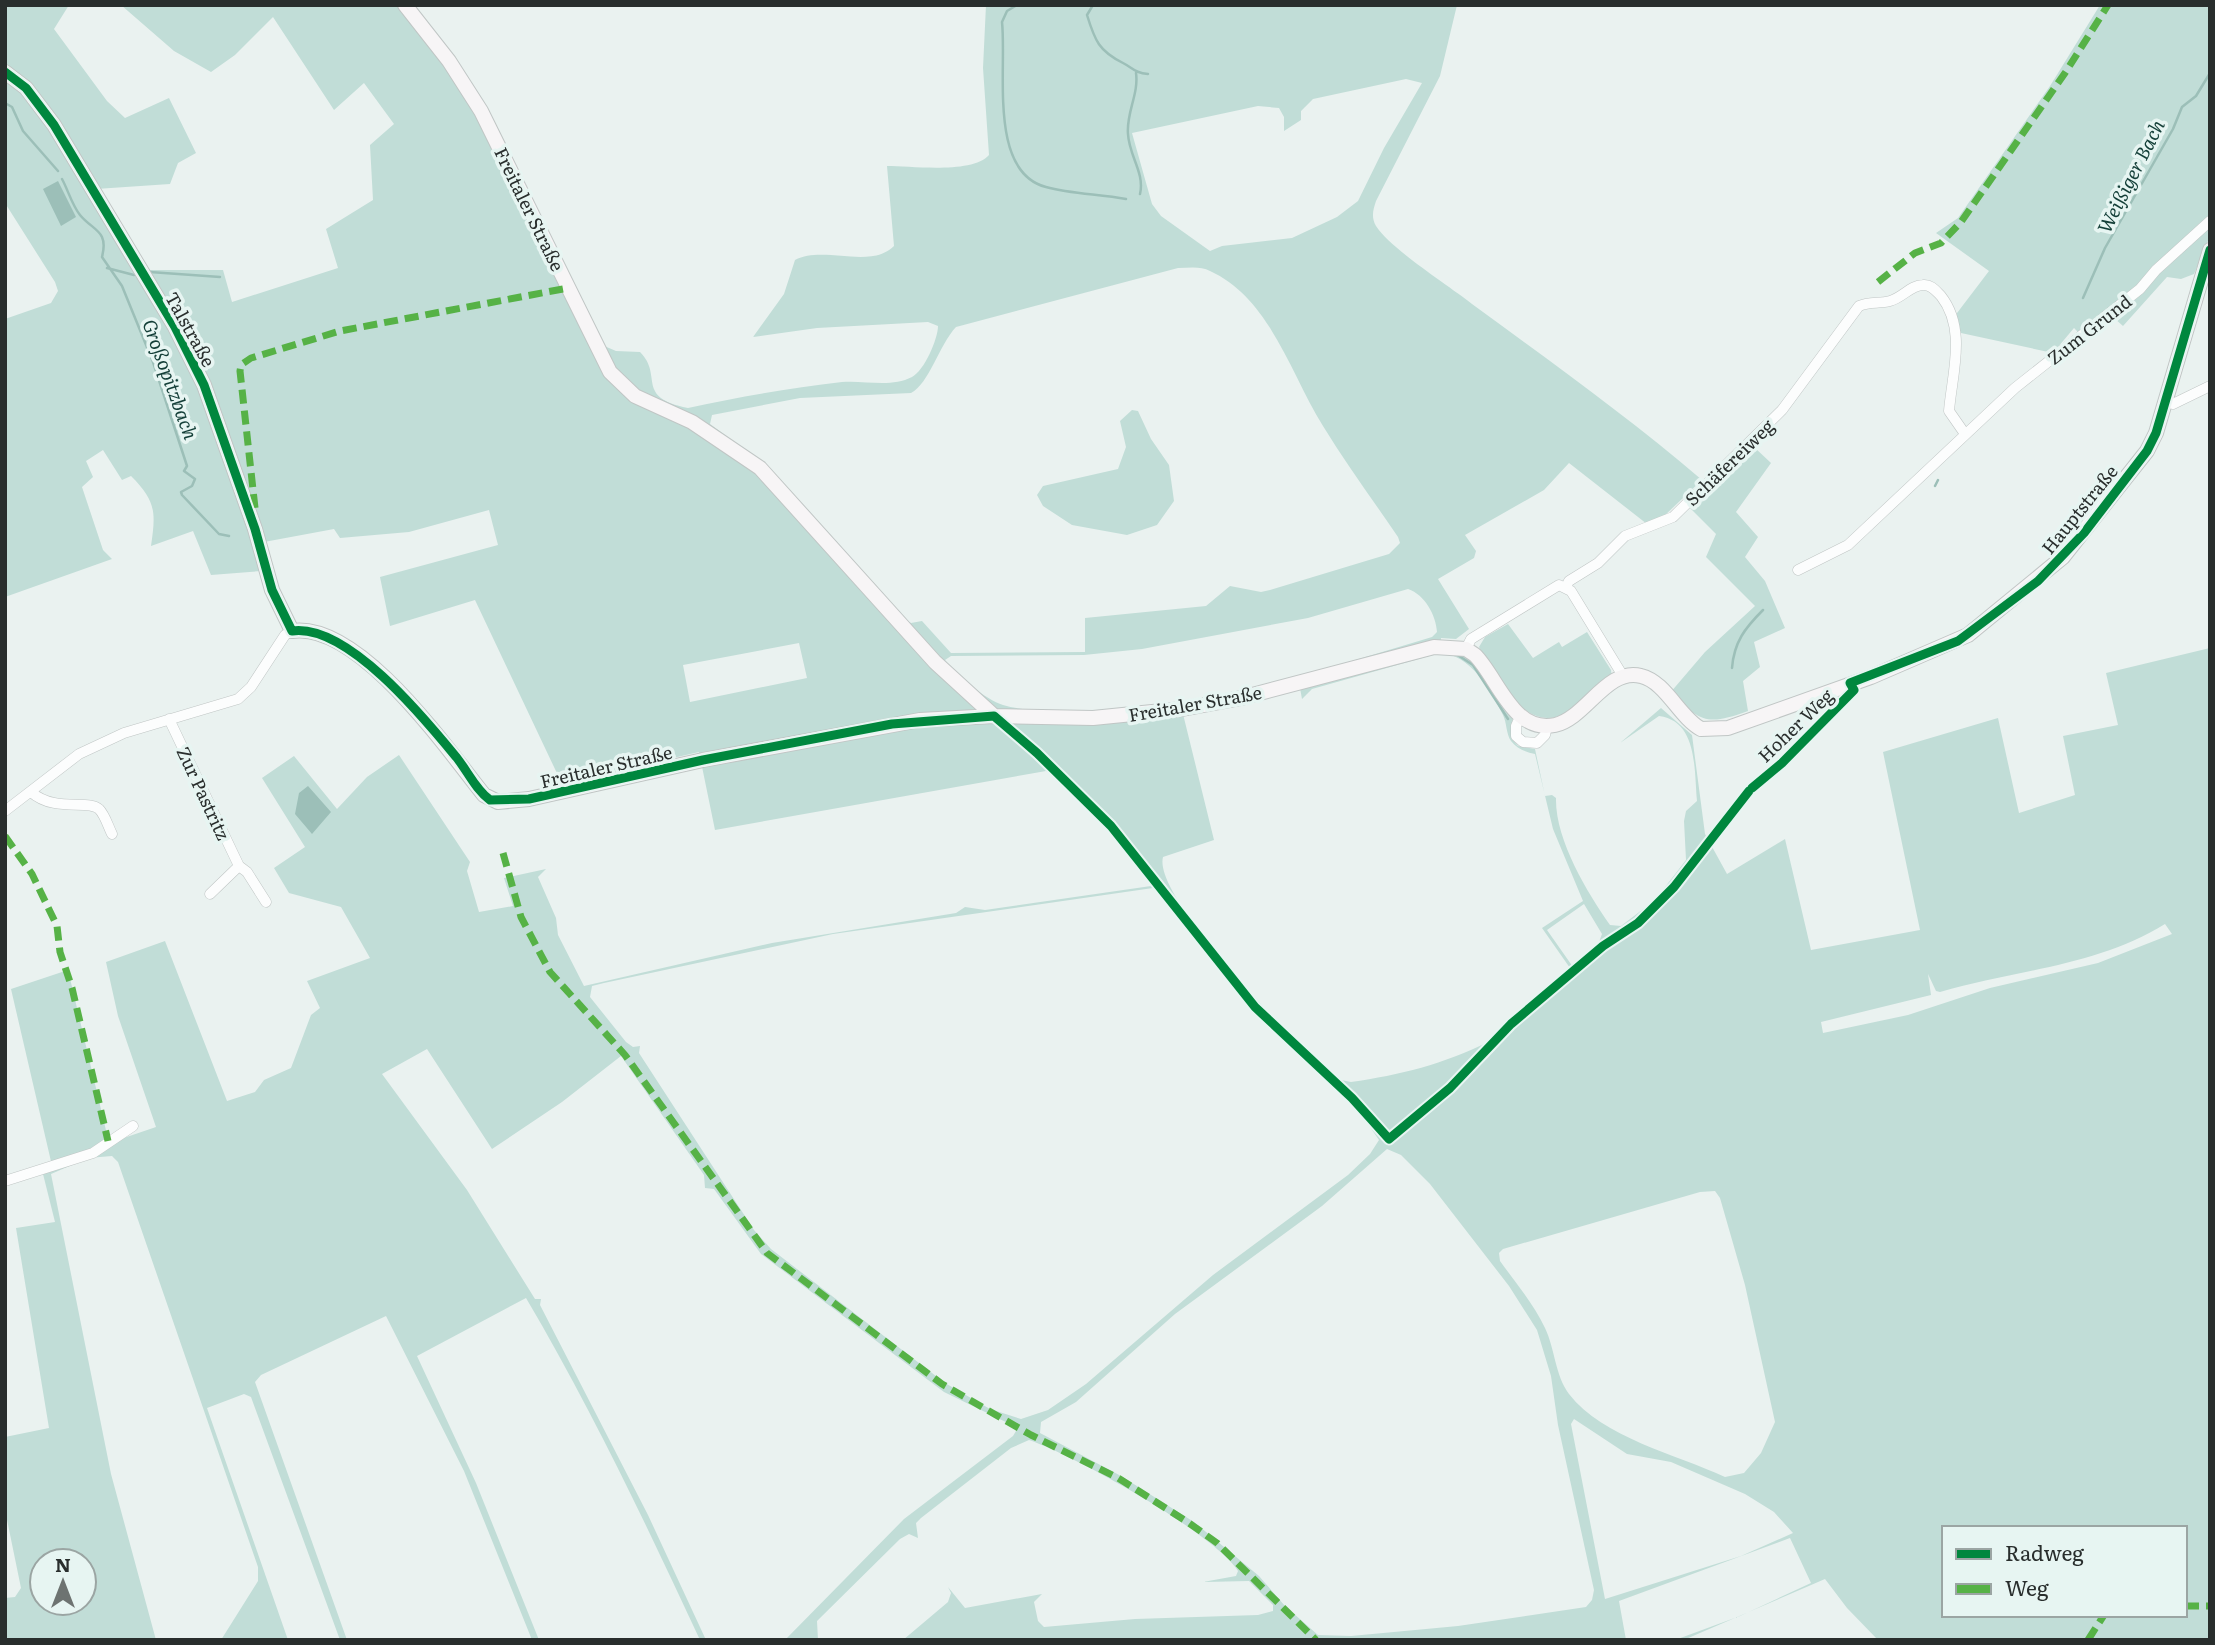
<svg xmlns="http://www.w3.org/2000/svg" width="2215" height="1645" viewBox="0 0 2215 1645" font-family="Literata,serif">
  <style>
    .green { fill: #c1ddd7; fill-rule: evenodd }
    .water { fill: #9cbfb8 }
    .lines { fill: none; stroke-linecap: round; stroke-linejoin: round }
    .stream { stroke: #9cbfb8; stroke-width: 2.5 }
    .street-casing { stroke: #c0c6c5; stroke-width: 11 }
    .secondary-casing { stroke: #c0c6c5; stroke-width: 16 }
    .street { stroke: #fcfdfd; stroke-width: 10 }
    .secondary { stroke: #f7f5f6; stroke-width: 14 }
    .quiet { stroke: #56b246; stroke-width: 7; stroke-dasharray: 14 7; stroke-linecap: butt }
    .cycleway-casing { stroke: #e7f5f2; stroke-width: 13 }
    .cycleway { stroke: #00873e; stroke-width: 9 }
    .labels { text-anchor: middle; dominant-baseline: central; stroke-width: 7; stroke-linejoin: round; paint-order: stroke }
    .street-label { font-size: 18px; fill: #292e2d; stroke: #e7f5f2 }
    .water-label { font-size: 19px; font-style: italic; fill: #143f38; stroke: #e7f5f2 }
  </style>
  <rect width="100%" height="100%" fill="#eaf2f0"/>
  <!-- green -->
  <path class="green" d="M5,5H69L54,29L107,101L125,118L169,98L196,153L178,163L170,184L96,189L145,270H223L232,302L338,268L326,229L373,200L370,145L394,124L364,83L334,110L273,17L235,55L211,72L174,51L121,5H411L464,71L498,130L602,345L616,351L640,352C664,376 634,397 688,408C739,397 790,388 842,382C864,380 891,388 912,377C924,371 938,339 938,326L928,322L817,328L753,337L784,294L795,260C824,245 870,270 894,246L887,166C912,166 973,174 989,155L983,68L986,5H1457L1440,76L1376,201C1373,210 1371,217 1376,226C1392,250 1448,285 1472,304C1551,362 1627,416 1702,480L1663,517L1647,524L1569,463L1544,490L1465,535L1476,551L1474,558L1438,579L1469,629L1456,639L1441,638L1440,649L1469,657L1513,714L1512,739L1518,746L1535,749L1545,796L1552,795L1556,798C1555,839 1587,892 1610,925L1621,926L1655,900L1686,860L1684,821L1686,811L1697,801C1694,770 1698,721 1659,716L1620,743L1661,708L1692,735L1705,834L1727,874L1785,839L1811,950L1920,930L1883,752L1998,718L2019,813L2075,795L2063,736L2118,725L2106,673L2210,648V1640H1878L1847,1608L1825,1579L1686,1639L1675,1640L1740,1616L1811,1583L1790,1538L1619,1601L1626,1640H903L948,1602L951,1593L948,1587L965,1608L1042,1594L1034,1602L1038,1621L1044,1627L1135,1619L1258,1615L1273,1611V1605L1249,1581L1203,1582L1236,1576L1238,1571C1214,1533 1074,1455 1029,1440L1011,1448L921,1518L916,1523L918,1538L909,1534L900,1539L817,1621L818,1640H785L904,1519L1013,1436L1016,1431L1014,1426L944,1392L761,1254L714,1189L705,1188L704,1175L621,1056L562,1102L492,1149L427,1049L382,1074L467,1190L535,1299H541L540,1305L648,1515L706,1640H700C646,1524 591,1408 526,1298L417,1356L476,1483L539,1640H532L464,1471L386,1316L261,1375L255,1382L347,1640H340L251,1397L244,1394L207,1408L288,1640H221L258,1581V1567L118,1162L112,1156L88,1158L51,1174L111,1474L156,1640H5V1598L15,1597L21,1588L5,1510V1437L49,1428L16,1228L55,1222L43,1174L53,1170L11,989L68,970L109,1143L156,1127L118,1016L106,962L165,941L227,1101L255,1092L264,1080L291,1068L311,1015L320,1008L307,981L370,958L341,907L289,893L274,868L305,847L262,778L294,756L337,809L367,777L399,755L470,862L467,871L479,912L513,906L504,878L546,869L538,877L556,918L558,935L584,986L772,943L956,913L965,907L985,910L1151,886C1141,862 1068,781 1046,771L715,830L699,752L634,767L631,772L563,786L475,600L390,626L380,577L498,545L489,510L409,532L340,538L334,529L264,542L261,571L211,575L193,531L151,546C156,512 156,501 131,476L122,480L103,450L86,461L93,477L82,487L103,550L112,559L5,597V319L51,303L58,291L55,282L5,203ZM1406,79L1422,83L1384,148L1358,201L1337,217L1292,238L1222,246L1210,251L1161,216L1152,204L1132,133L1258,106L1279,108L1284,117V131L1301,120V111L1313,99ZM1178,268C1189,268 1201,266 1210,271C1270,298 1291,375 1323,426C1346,464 1373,500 1398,537L1400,543L1389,554L1270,590L1261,592L1230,586L1206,606L1085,618V652L951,653L922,621L911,623L904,619L768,467L710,424L712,415L800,398L911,393C929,384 939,345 956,327ZM1408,589C1425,595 1436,615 1437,632L1432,637C1315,672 1190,714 1067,711C1046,710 1023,711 1003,705C986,700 955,674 945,660L951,656L1084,655L1142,649L1308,618ZM799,643L807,678L690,702L683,665ZM1440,653C1470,654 1491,690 1503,715C1507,723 1506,734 1511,741C1517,749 1526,752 1535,754L1553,829L1583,901L1542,928L1570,968L1573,967L1547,930L1584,904L1602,934L1599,942H1614L1503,1036L1455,1089L1420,1119L1416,1113L1452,1081L1488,1042C1444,1064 1400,1075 1351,1082L1341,1080C1304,1053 1152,898 1163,857L1214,840L1183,714L1300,688L1302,699L1312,689ZM1153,888L1204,948L1206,955L1233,981L1252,1006L1361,1114L1379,1140L1370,1154L1348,1175L1213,1275L1086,1384L1048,1410L1021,1419L990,1409L945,1383L771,1249L754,1230L639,1053L640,1046L633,1047L626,1042L590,997L592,986L604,983L833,934ZM2165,924L2172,934L2098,963L1990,988L1908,1015L1823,1033L1821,1022L1931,995L1928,974L1936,991L1940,992C2015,970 2098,966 2165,924ZM1387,1149L1401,1155L1430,1184L1509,1286L1537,1330L1551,1376L1558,1425L1594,1590L1592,1600L1586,1607L1458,1626L1351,1636L1318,1635L1285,1606L1259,1576L1194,1522L1121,1476L1040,1433L1041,1422L1076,1402L1175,1314L1322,1206ZM1715,1191L1720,1198L1745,1285L1775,1422L1761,1453L1744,1473L1725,1477C1676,1454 1603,1438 1569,1394C1555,1375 1555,1349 1545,1328C1534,1304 1515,1282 1500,1261L1499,1253L1503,1249L1700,1192ZM1574,1419L1627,1454L1671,1462L1745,1494L1774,1512L1793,1533L1741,1556L1605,1599L1571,1424ZM1944,1528H2185V1615H1944ZM42,1561H84V1603H42Z
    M2100,5H2210V215L2132,291L2080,334L2074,328L2053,353L1961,333L1954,317L1989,271L1936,233L1958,218L2050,86Z
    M2210,224V236L2194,274L2181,279L2167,277L2123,326L2114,318Z
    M1132,410L1138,411L1151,439L1169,465L1174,501L1157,525L1127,535L1072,525L1043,506L1037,495L1043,486L1118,469L1126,447L1120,421Z
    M1754,447L1771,463L1736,512L1758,537L1745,557L1765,581L1785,628L1754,642L1760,667L1743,681L1748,711C1707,726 1701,722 1670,693L1705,652L1755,606L1706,557L1716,534L1690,508L1729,466Z
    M1508,624L1533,658L1559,642L1562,647L1587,632L1611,670L1612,678C1597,689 1581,706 1564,714C1523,734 1495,673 1479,647L1485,637Z"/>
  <!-- water -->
  <path class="water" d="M58,181L76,217L61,226L43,189Z
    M308,786L331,812L312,834L295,814L299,793Z"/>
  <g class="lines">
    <!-- stream -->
    <path class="stream" d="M1017,5L1007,11L1002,22C1007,69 988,172 1046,187C1071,194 1099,194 1126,199
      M1093,5L1087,15C1095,41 1099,51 1123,63C1133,68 1135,73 1148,74
      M1136,73C1139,94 1126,113 1128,134C1129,156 1145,173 1140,194
      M5,103L12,107L23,131L58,171
      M62,179C68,190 72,205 80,215C93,231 109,230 102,257L122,286L153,362L187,466L184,471L195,479L192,486L181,492L182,495L219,534L229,536
      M107,268L134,275
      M150,272L220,277
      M2083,298L2105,248L2173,129L2182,107L2196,96L2210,73
      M1935,486L1938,480
      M1456,654L1473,665L1508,719
      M1732,668C1734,642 1745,628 1763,610"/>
    <!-- street casing -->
    <g class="street-casing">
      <path id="street" d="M2167,402L2173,404L2210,386
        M1798,570L1848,545L2015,388L2140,289L2156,270L2210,221
        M1566,587L1569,581L1598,563L1625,536L1673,517L1782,410L1859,306C1869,301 1879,304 1890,301C1902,298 1911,285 1923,285C1931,284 1936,291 1941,296C1967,329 1952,374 1949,411L1965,434
        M1466,649L1471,639L1559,585L1571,591L1623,676
        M1520,717L1516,726V736L1523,742L1537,743L1545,735L1547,726
        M169,719L239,866L247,872L266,902
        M1752,788L1782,763L1854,690L1850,683
        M31,792C55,813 88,799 99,809C105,815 108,826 112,834
        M5,811L79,754L124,733L238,699L251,687L285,635L292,631
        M210,894L239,866
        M5,1181L93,1153L133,1126"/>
    </g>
    <!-- secondary casing -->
    <g class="secondary-casing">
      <path id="secondary" d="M405,5L449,61L481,111L610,372L635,396L692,422L760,468L935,662L994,716
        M5,72L26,88L54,125L175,327L204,385L255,529L272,590L292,631C359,621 447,749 484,795L498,802L529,799L703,760L920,720L994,716L1093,718L1182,709L1241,698L1434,647L1466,649L1475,655C1498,678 1513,734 1555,725C1586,718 1607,667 1641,676C1666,682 1679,717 1701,729L1728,728L1871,677L1968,635L2063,557L2147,451L2156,433L2210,250"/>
    </g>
    <!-- street -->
    <use href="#street" class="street"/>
    <!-- secondary -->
    <use href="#secondary" class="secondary"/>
    <!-- quiet -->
    <path class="quiet" d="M1878,282L1915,253L1941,243L1961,222L2065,73L2108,5
      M255,508L240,371L241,365L251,358L340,331L568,288
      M5,836L32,874L57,926L60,952L72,988L108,1141
      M503,853L521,917L550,972L625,1055L767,1253L942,1384L1031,1435L1118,1478L1189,1523L1217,1543L1316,1640
      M2185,1606H2210
      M2088,1640L2104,1615"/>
    <!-- cycleway casing -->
    <g class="cycleway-casing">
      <path id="cycleway" d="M5,72L26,88L54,125L175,327L204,385L255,529L272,590L292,631C347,623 425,719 457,758C468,772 476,790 490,800L529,799L703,760L892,724L994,716L1037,753L1111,826L1255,1007L1352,1098L1389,1139L1450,1088L1511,1024L1603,946L1638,923L1674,887L1749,791
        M1752,788L1782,763L1854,690L1850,683L1958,641L2038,581L2084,533L2147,451L2156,433L2210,250"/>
    </g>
    <!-- cycleway -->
    <use href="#cycleway" class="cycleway"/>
  </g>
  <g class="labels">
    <!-- street labels -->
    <g class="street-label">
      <text transform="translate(530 209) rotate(64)">Freitaler Straße</text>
      <text transform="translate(191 329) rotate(61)">Talstraße</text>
      <text transform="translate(2089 329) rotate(-38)">Zum Grund</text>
      <text transform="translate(1729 462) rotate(-44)">Schäfereiweg</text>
      <text transform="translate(2079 509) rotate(-51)">Hauptstraße</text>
      <text transform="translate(1195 703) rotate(-10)">Freitaler Straße</text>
      <text transform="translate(1795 725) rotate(-44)">Hoher Weg</text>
      <text transform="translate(606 766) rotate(-13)">Freitaler Straße</text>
      <text transform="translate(204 793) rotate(65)">Zur Pastritz</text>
    </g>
    <!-- water labels -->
    <g class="water-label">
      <text transform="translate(2130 176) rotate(-63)">Weißiger Bach</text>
      <text transform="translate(171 379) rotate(70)">Großopitzbach</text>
    </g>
  </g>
  <!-- border -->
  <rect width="2215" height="1645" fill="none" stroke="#292e2d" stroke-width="14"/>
  <!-- legend -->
  <rect x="1942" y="1526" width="245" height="91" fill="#e7f5f2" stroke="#9ba5a3" stroke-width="2"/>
  <rect x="1956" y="1549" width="35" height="10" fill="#00873e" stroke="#9ba5a3" stroke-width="2"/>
  <text x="2005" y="1561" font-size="21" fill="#292e2d">Radweg</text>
  <rect x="1956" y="1584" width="35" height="10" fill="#56b246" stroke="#9ba5a3" stroke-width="2"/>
  <text x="2005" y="1596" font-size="21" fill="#292e2d">Weg</text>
  <!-- north arrow -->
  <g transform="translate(63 1582)"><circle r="33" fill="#e7f5f2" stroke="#9ba5a3" stroke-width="2"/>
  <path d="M0-5L12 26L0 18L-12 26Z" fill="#6d7371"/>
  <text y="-10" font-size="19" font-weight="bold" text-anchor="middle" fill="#292e2d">N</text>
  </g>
</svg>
